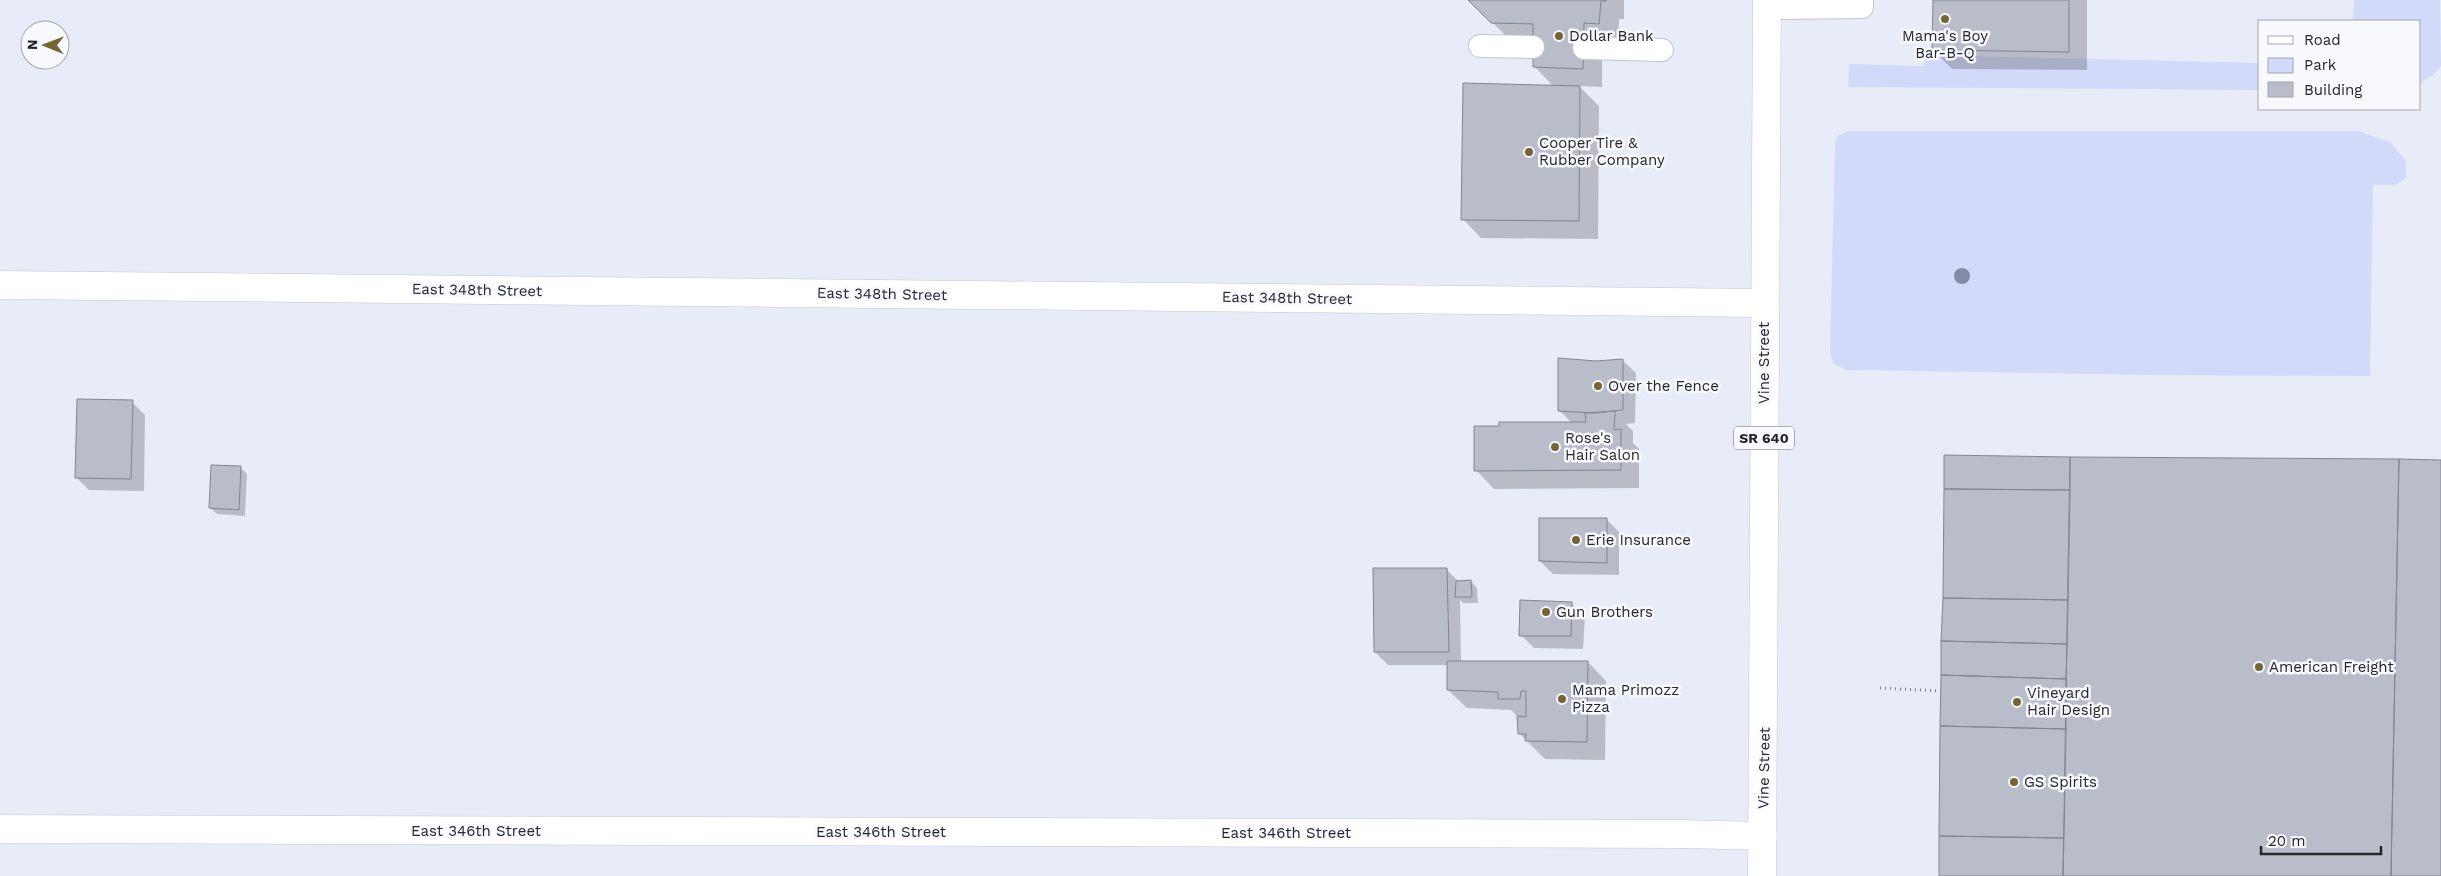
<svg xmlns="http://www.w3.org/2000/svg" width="2441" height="876" viewBox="0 0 2441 876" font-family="'Work Sans',sans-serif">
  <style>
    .green { fill: #d1daf8 }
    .shadow { fill: #0003 }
    .building { fill: #b9bcc9; stroke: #828591 }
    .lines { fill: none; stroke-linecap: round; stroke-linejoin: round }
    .service-casing { stroke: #c1c4d1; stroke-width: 24 }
    .minor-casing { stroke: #c1c4d1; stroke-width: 29 }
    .primary-casing { stroke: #c1c4d1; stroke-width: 29 }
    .path { stroke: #7d7f88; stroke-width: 3; stroke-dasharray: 1 4; stroke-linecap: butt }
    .service { stroke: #fff; stroke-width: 22 }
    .minor { stroke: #fff; stroke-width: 28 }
    .primary { stroke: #fff; stroke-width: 28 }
    .tree { fill: #848ba7 }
    .poi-dot { fill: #746532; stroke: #f8f9fe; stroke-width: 2 }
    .labels { text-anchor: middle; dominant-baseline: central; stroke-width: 5; stroke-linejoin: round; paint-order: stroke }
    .shield { fill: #f8f9fe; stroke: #64656a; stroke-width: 1 }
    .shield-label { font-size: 14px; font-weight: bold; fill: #25262b }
    .poi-label { font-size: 15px; fill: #25262b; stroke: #f8f9fe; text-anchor: start }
    .street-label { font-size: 15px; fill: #25262b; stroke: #f8f9fe }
  </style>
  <rect width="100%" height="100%" fill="#e8ecf9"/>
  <!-- green -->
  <path class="green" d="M2354,0H2440L2441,66L2433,75L2420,83V21H2353Z
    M1925,55L2260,63V90L1848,87L1849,64L1924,66Z
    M1849,131H2359L2391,143L2406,161V178L2396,185H2373L2370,376L2150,375L1846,370L1834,364L1830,354L1835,142L1839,135Z"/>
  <!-- shadow -->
  <path class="shadow" d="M1470,0H1624V19H1619L1618,42H1602V87L1579,86L1599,106L1598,239L1481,238L1463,219L1554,87L1535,67V42L1511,41Z
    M1934,0H2087V70L1952,69L1933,50Z
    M1622,360L1636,373L1635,423L1626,424L1633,431V443L1639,449V488L1494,489L1476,470L1501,427L1572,423L1559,410L1596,362Z
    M132,402L145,415L144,491L89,490L76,477Z
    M240,467L247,474L245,516L217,514L210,508Z
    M1606,519L1619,532V575L1553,574L1540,561Z
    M1447,570L1459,582L1471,581L1477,588L1478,603H1463L1460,600L1461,662H1588L1606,681L1605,760L1545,759L1519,733V718L1511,710L1467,708L1448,690V665H1388L1375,652Z
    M1571,603L1585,616L1583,649L1534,648L1521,635Z"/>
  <!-- building -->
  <path class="building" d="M1468,0H1606V1H1601L1599,24L1584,23L1583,69L1533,67V24L1491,23Z
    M1933,0H2069V52L1932,50Z
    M1463,83L1580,86L1579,221L1461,220Z
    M1558,358L1596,361L1623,359V410L1595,413L1558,411Z
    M77,399L133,400L131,479L75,478Z
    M1615,411L1614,430L1621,429V470L1474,471V426H1499V422H1586L1585,413Z
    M1944,455L2070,457V490L1944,489Z
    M2070,457L2399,459L2391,876H2063Z
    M2399,459L2441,460V876H2391Z
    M211,465L241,466L239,510L209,508Z
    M1944,489L2070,490L2068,600L1943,598Z
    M1539,518H1607V563L1539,561Z
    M1373,568H1447L1449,652H1374Z
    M1471,580L1472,597H1455L1456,581Z
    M1943,598L2068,600L2067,644L1941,641Z
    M1520,600L1572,602L1571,636H1519Z
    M1941,641L2067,644L2066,679L1941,675Z
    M1447,661H1588L1587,742L1525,741L1526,734H1518L1517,716L1526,717V691H1521L1520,699H1498V692L1447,690Z
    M1941,675L2066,679V729L1940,726Z
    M1940,726L2066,729L2064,838L1939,836Z
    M1939,836L2064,838L2063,876H1939Z"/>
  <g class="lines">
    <!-- service casing -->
    <g class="service-casing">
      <path id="service" d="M1767,8L1862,7V0
        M1480,46L1533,47
        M1584,48L1662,50"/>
    </g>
    <!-- minor casing -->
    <g class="minor-casing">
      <path id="minor" d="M0,285L1764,303
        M0,829L1682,834L1763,836"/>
    </g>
    <!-- primary casing -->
    <g class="primary-casing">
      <path id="primary" d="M1762,876L1767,0"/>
    </g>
    <!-- path -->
    <path class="path" d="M1880,688L1939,691"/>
    <!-- service -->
    <use href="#service" class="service"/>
    <!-- minor -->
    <use href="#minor" class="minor"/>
    <!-- primary -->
    <use href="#primary" class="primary"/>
  </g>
  <!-- trees -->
  <circle class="tree" cx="1962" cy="276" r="8"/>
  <!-- markers -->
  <g class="poi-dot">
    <circle cx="1945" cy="19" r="5"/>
    <circle cx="1559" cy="36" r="5"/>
    <circle cx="1529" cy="152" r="5"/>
    <circle cx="1598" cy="386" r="5"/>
    <circle cx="1555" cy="447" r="5"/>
    <circle cx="1576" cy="540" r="5"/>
    <circle cx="1546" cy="612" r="5"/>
    <circle cx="2259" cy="667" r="5"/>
    <circle cx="1562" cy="699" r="5"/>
    <circle cx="2017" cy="702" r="5"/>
    <circle cx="2014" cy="782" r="5"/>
  </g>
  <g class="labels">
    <!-- shield labels -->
    <rect class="shield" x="1734" y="426.5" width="60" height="23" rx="4"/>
    <g class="shield-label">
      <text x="1764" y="438">SR 640</text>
    </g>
    <!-- poi labels -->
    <g class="poi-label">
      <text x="1569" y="36">Dollar Bank</text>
      <text x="1945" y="36" text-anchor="middle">Mama's Boy<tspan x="1945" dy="17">Bar-B-Q</tspan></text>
      <text x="1539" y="143">Cooper Tire &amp;<tspan x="1539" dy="17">Rubber Company</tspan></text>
      <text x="1608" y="386">Over the Fence</text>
      <text x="1565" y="438">Rose's<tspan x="1565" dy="17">Hair Salon</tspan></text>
      <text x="1586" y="540">Erie Insurance</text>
      <text x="1556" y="612">Gun Brothers</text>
      <text x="2269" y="667">American Freight</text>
      <text x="1572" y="690">Mama Primozz<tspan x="1572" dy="17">Pizza</tspan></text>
      <text x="2027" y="693">Vineyard<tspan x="2027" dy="17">Hair Design</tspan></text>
      <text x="2024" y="782">GS Spirits</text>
    </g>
    <!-- street labels -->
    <g class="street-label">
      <text transform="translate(477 290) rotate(1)">East 348th Street</text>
      <text transform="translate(882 294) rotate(1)">East 348th Street</text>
      <text transform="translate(1287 298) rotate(1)">East 348th Street</text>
      <text transform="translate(1764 363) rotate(-90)">Vine Street</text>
      <text transform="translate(1764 768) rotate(-89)">Vine Street</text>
      <text x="476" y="831">East 346th Street</text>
      <text x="881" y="832">East 346th Street</text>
      <text x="1286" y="833">East 346th Street</text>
    </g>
  </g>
  <!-- legend -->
  <rect x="2258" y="20" width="162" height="90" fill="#f8f9fe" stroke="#a4a5aa"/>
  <rect x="2268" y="36" width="25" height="8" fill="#ffffff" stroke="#a4a5aa"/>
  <text x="2304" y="45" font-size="15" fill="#25262b">Road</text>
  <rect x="2268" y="58" width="25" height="15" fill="#d1daf8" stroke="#a4a5aa"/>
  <text x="2304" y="70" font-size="15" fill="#25262b">Park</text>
  <rect x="2268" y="82" width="25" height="15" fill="#b9bcc9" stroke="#a4a5aa"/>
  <text x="2304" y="95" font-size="15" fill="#25262b">Building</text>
  <!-- north arrow -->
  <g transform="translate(45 45) rotate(271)"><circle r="24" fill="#f8f9fe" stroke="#a4a5aa"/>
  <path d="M0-4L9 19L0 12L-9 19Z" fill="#746532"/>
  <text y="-8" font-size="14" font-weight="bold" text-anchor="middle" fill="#25262b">N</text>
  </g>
  <!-- scale -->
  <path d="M2261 846v8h120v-8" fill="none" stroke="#25262b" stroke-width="2.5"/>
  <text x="2268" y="846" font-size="15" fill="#25262b" stroke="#f8f9fe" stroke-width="4" paint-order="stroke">20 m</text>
</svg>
